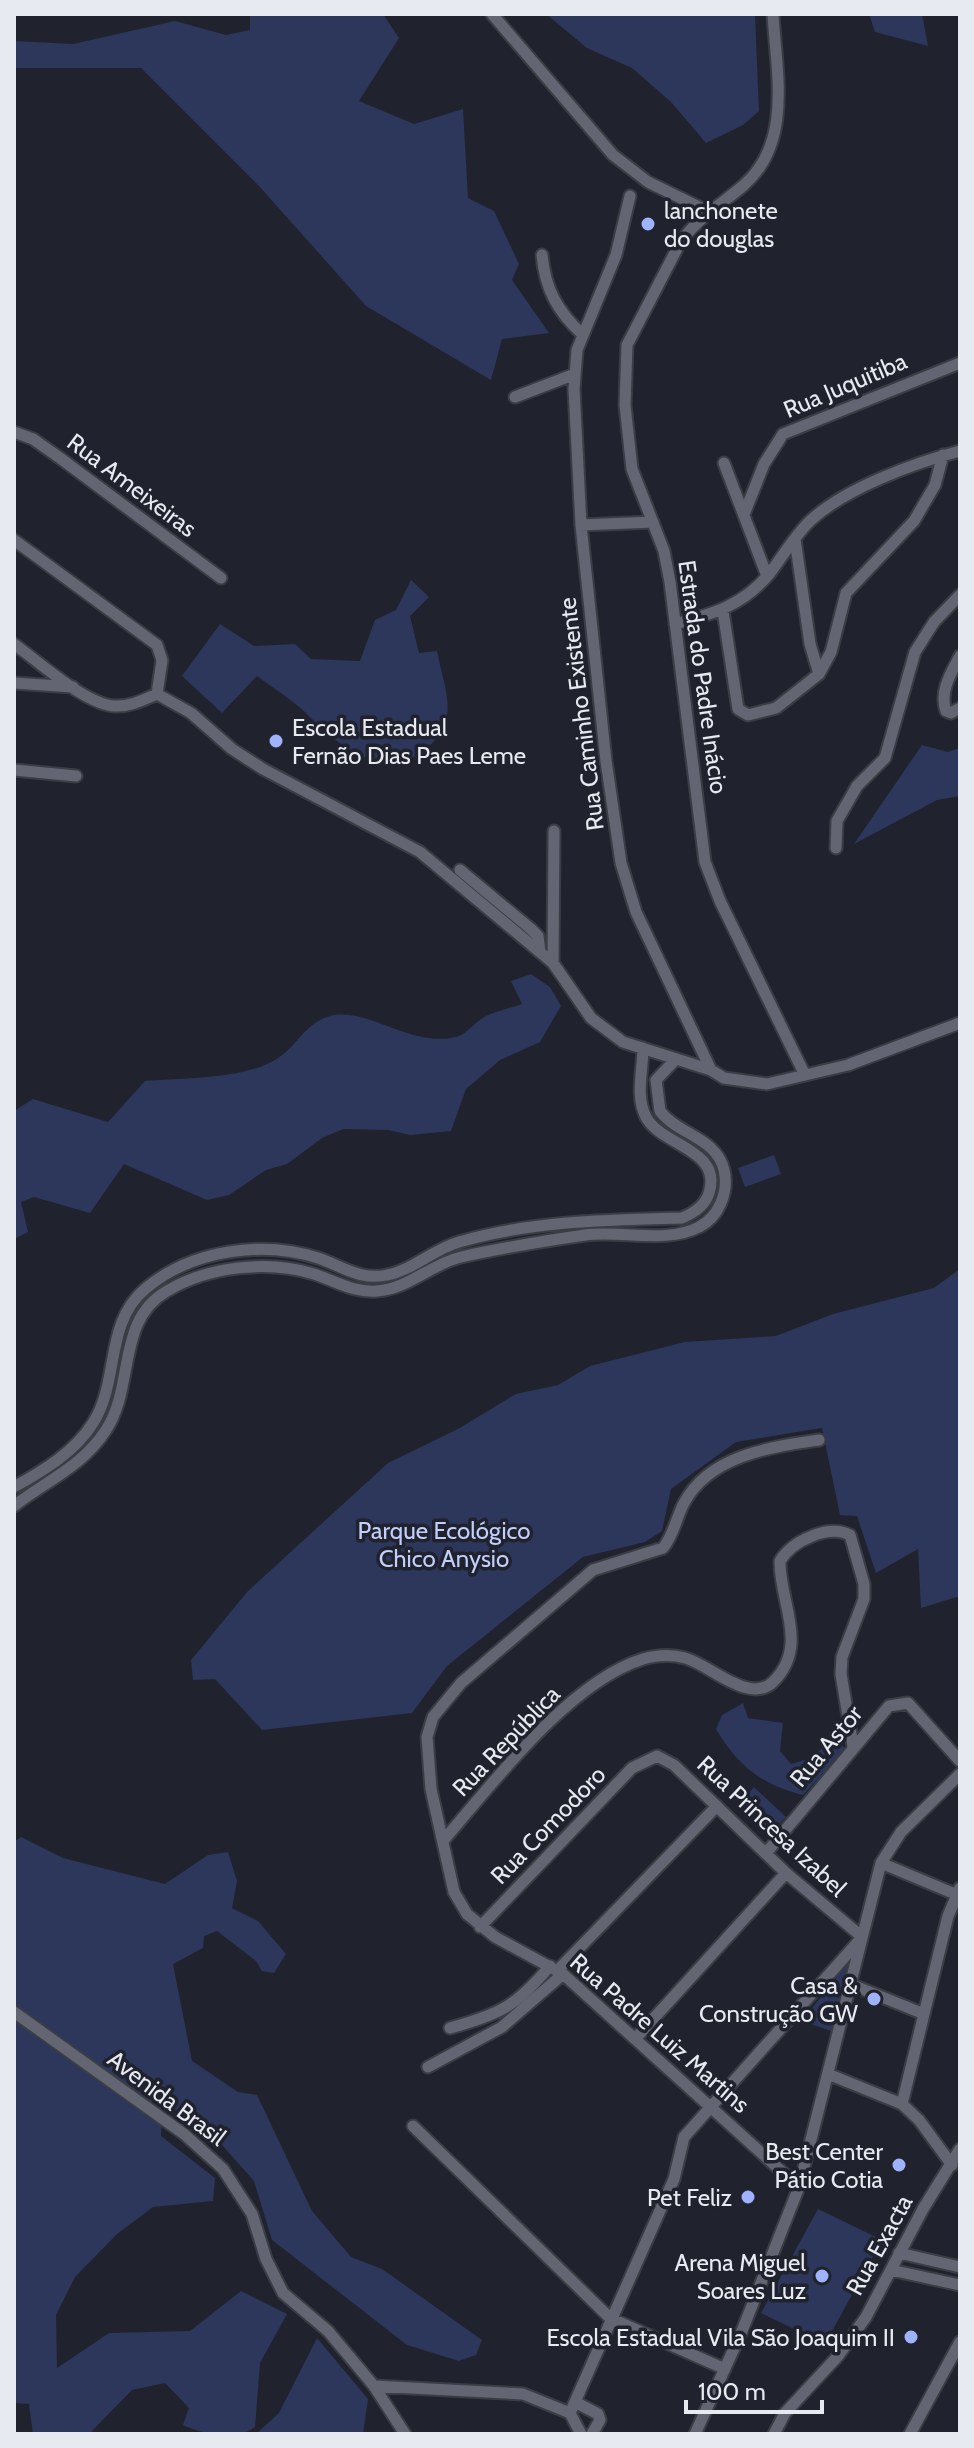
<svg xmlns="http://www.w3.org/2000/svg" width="974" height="2448" viewBox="0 0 974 2448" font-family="Cabin,sans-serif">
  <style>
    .green { fill: #2d365b }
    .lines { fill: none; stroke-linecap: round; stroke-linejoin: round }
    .minor-casing { stroke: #3b3d45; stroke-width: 15 }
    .minor { stroke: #636672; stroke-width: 11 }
    .poi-dot { fill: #9fb3fd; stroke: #20232d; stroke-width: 3 }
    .labels { text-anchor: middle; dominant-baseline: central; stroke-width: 7; stroke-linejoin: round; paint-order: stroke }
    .poi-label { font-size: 24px; fill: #e8eaf1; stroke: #20232d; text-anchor: end }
    .street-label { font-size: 24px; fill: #e8eaf1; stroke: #20232d }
    .park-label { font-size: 24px; fill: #c2cffc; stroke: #20232d }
  </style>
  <rect width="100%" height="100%" fill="#20232d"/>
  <!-- green -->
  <path class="green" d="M250,14H383L399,38L359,101L414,124L463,109L468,198L494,211L519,264L512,280L549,333L502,339L491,380L366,306L259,186L141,68H14V41L73,44L175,21L226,35L250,30Z
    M546,14H755L759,111L743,125L706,143L671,102L632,68L587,48Z
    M869,14H922L928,46L875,32Z
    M411,580L429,597L410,616L419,653L437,651C445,692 462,722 423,751C381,783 337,744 307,714C292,700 273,688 257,676L222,713L182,676L220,624L254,646L295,644L311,659L360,661L375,620L396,610Z
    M922,745L948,752L960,748V796L937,800L854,844Z
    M531,974L550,987L561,1006L540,1042L500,1060L466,1089L451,1131L410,1135L388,1130L343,1129L322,1138L287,1164L266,1170L229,1195L207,1200L124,1164L90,1213L34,1197L21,1202L28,1232L14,1239V1111L33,1099L108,1122L145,1081C182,1078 248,1079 278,1058C298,1045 305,1023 330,1016C366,1006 411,1048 456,1037C467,1034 476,1021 486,1016C497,1011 510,1008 522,1004L511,981Z
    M774,1155L781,1174L745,1187L738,1168Z
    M960,1269V1596L921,1608L918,1549L876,1573L857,1516L840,1515L822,1428L736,1442L671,1489L662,1531L645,1542L583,1557L447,1666L412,1713L262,1730L215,1679L193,1680L191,1660L248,1591L388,1463L458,1429L516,1394L558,1385L590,1366L685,1342L776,1336L833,1314L934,1288Z
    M743,1703L748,1718L783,1723L780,1751L791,1764L811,1758L834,1738L846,1749L803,1795C762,1785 738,1766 716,1729L722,1715Z
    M754,1787L786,1817L770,1833L738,1804Z
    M21,1837L63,1858L165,1884L208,1855L228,1852L237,1881L232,1908L258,1921L286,1954L274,1973L262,1971L256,1961L217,1931L204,1936L203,1948L173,1964L192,2061L238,2092L257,2095L312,2211L351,2257L382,2269L482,2340L476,2355L459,2361L407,2345L272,2240L254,2181L204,2125L163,2104L161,2136L215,2178L213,2201L153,2207L117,2234L75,2277L56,2315L57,2368L109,2333L190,2331L241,2291L287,2314L260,2363L255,2427C235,2442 204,2434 183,2425L189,2408L165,2383L132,2390L89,2434H33L29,2404L14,2403V1842Z
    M850,1960L831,2031L802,2021Z
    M818,2209L882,2240L825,2344L761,2313Z
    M317,2338L368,2399L363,2434H256L279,2413Z"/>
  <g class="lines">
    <!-- minor casing -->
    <g class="minor-casing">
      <path id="minor" d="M492,14L613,155L648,182L709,212
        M773,14C776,71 793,142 744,185C722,204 697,218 680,243L627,345L625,405L632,469L664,551L670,582L705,862L720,901L804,1073
        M630,196L616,255L577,350L574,389L581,525L606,761L621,863L636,912L711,1070
        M542,255C545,288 557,311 582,334
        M515,397L575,374
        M14,432L33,439L60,458L221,578
        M724,463L767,576
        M745,512L764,464L783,434L960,363
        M581,525L653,522
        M795,539L810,644L819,674
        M14,540L157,645L162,660L157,694
        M723,611L738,709L748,715L776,708L819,674L831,652L846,593L914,521L935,485L943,455
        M675,624C713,614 744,605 770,573C783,556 795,535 811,520C846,488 914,463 960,451
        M14,644C38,661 86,705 115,706C129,707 143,700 157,694L191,713L232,749L263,769L420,852L553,963
        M960,656C951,673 939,692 946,711L951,713L960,708
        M14,683L73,687
        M14,770L76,776
        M554,831L553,963L591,1018L623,1042L711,1070L724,1078L767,1084L848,1065L960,1023
        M836,848L837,821L857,786L885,758L915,652L934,622L960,595
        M460,870L531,929L538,936L540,952
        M14,1487C43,1471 75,1452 93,1423C120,1381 104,1324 145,1289C191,1250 262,1240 318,1258C342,1266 360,1281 387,1275C413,1270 434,1249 459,1242C531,1221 607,1220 682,1218C694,1213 705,1206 709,1193C723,1149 661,1146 646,1117C635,1096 643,1070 643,1048
        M14,1506C46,1481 83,1466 106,1430C135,1386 116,1320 167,1291C209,1266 268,1260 314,1274C335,1281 354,1293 377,1291C408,1289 431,1264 461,1257C501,1248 544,1241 585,1235C620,1230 667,1244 699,1227C719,1217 729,1192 724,1170C716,1137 678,1135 660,1111L656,1080L676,1059
        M443,1841C493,1783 569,1682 643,1659C657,1655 671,1654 685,1658C709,1664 749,1705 773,1682C810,1646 779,1601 780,1561C792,1541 828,1524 850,1535L864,1584V1599L842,1657L841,1674L853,1746
        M767,1852L889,1706L908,1703L960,1761
        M881,1863L955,1894
        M480,1927L632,1768L657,1756L674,1765L786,1873L861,1936
        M558,1970L717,1806
        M850,1984L924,2014
        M14,2012L184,2134L223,2169L252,2214L266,2259L283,2293L328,2331L374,2386L405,2434
        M450,2028C501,2014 516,2006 550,1966
        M635,2039L786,1873
        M428,2067L502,2027L563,1974
        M828,2074L902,2104L919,2120L952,2165
        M902,2104L948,1916L960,1888
        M413,2126L610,2318L725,2369
        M799,2187L563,1974L495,1937L467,1914L454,1892L431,1789L427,1737L433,1717L461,1683L593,1570L663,1548C674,1535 676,1518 684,1503C710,1455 771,1447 819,1440
        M899,2253L960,2267
        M891,2270L960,2285
        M374,2386L523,2394L570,2413L581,2434
        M575,2402L598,2414L600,2420L592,2434
        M570,2413L674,2179L684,2137L858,1942
        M695,2434L742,2331L799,2187L881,1863L901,1832L960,1774
        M774,2434L785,2413L838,2356L866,2317L923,2209L960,2149
        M910,2434L960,2342"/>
    </g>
    <!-- minor -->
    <use href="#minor" class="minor"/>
  </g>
  <!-- markers -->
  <g class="poi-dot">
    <circle cx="648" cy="224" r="8"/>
    <circle cx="276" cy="741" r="8"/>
    <circle cx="874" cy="1999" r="8"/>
    <circle cx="899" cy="2165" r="8"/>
    <circle cx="748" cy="2197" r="8"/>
    <circle cx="822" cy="2276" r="8"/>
    <circle cx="911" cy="2337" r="8"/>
  </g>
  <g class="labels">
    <!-- poi labels -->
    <g class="poi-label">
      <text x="664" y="210" text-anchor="start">lanchonete<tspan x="664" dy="28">do douglas</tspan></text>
      <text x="292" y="727" text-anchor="start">Escola Estadual<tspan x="292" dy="28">Fernão Dias Paes Leme</tspan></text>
      <text x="858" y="1985">Casa &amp;<tspan x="858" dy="28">Construção GW</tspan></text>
      <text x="883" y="2151">Best Center<tspan x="883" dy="28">Pátio Cotia</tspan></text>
      <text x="732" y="2197">Pet Feliz</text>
      <text x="806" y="2262">Arena Miguel<tspan x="806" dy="28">Soares Luz</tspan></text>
      <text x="895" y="2337">Escola Estadual Vila São Joaquim II</text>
    </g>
    <!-- street labels -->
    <g class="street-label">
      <text transform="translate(845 385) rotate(-23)">Rua Juquitiba</text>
      <text transform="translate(132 485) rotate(37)">Rua Ameixeiras</text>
      <text transform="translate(703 677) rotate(82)">Estrada do Padre Inácio</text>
      <text transform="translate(581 714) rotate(-97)">Rua Caminho Existente</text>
      <text transform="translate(506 1741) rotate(-46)">Rua República</text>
      <text transform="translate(826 1746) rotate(-50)">Rua Astor</text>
      <text transform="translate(548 1825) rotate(-46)">Rua Comodoro</text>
      <text transform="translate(772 1826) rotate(43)">Rua Princesa Izabel</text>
      <text transform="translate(660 2033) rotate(41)">Rua Padre Luiz Martins</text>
      <text transform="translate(167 2098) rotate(37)">Avenida Brasil</text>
      <text transform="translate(879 2245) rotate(-61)">Rua Exacta</text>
    </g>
    <!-- park labels -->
    <g class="park-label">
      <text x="444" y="1530">Parque Ecológico<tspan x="444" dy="28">Chico Anysio</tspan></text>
    </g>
  </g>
  <!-- border -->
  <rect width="974" height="2448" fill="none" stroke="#e8eaf1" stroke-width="32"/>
  <!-- scale -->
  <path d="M686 2400v12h136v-12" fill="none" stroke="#e8eaf1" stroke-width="4"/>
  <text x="698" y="2400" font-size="24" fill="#e8eaf1" stroke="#20232d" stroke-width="6" paint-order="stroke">100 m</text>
</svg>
